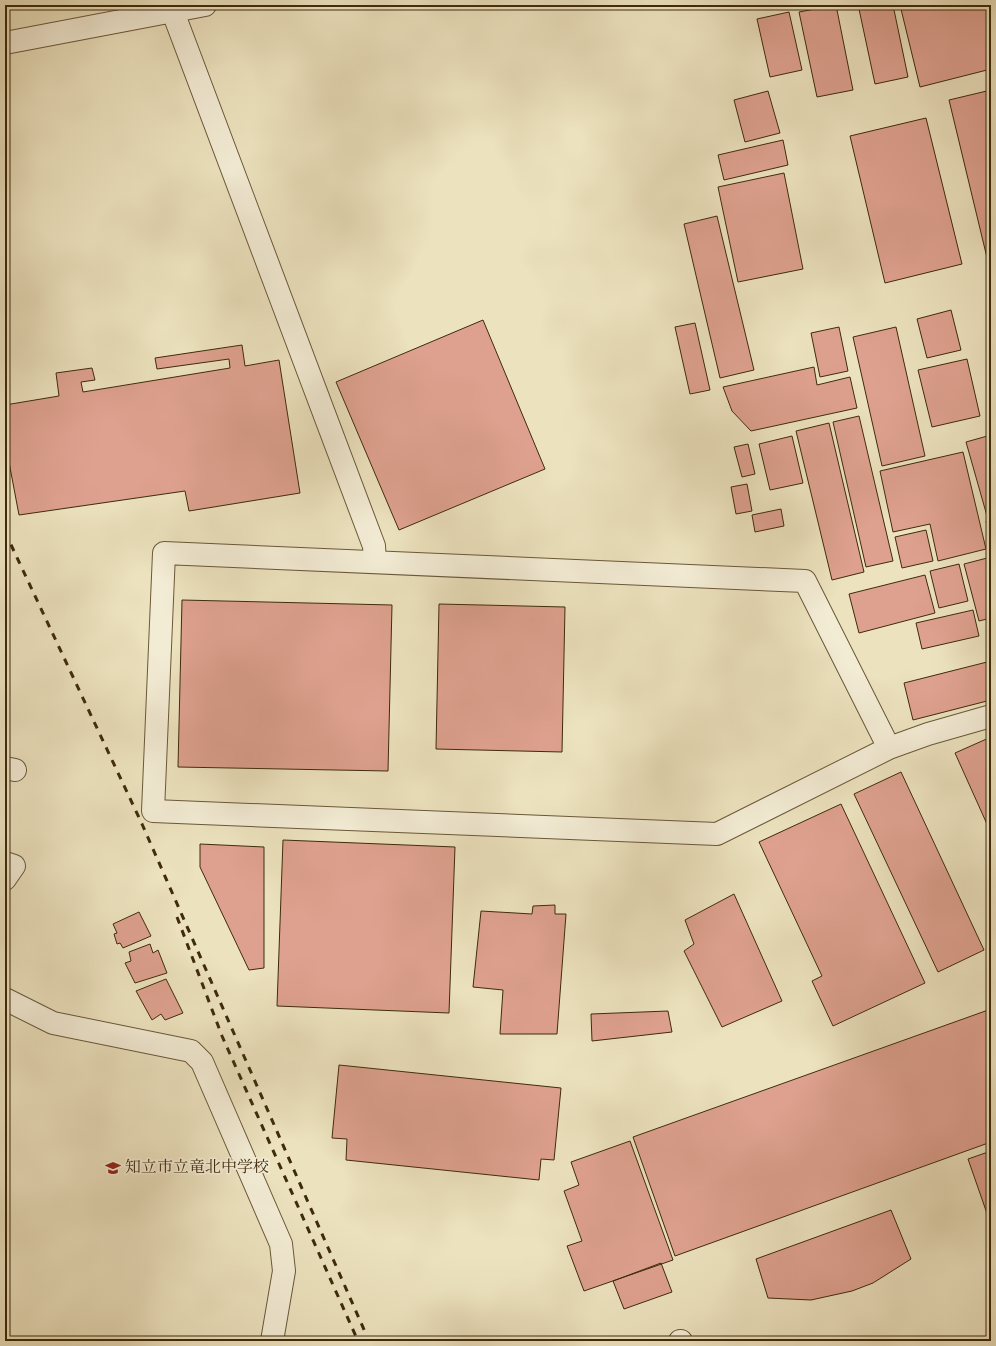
<svg xmlns="http://www.w3.org/2000/svg" width="996" height="1346" viewBox="0 0 996 1346" font-family="Vollkorn,'Noto Serif JP',serif">
  <style>
    .building { fill: #dea18f; stroke: #3e2a0d }
    .lines { fill: none; stroke-linecap: round; stroke-linejoin: round }
    .minor-casing { stroke: #6a5839; stroke-width: 24 }
    .minor { stroke: #f3ecd5; stroke-width: 22 }
    .rail { stroke: #3e2a0d; stroke-width: 3; stroke-dasharray: 7 7; stroke-linecap: butt }
    .labels { text-anchor: middle; dominant-baseline: central; stroke-width: 3.5; stroke-linejoin: round; paint-order: stroke }
    .poi-label { font-size: 16px; fill: #3e2a0d; stroke: #f3ecd5; text-anchor: start }
  </style>
  <rect width="100%" height="100%" fill="#ece2be"/>
  <filter id="stains"><feTurbulence type="fractalNoise" baseFrequency=".005" numOctaves="4"/><feColorMatrix values="0 0 0 0 .2 0 0 0 0 .09 0 0 0 0 .02 0 0 0 .5 -.17"/></filter>
  <radialGradient id="worn" r=".72"><stop offset=".6" stop-color="#630" stop-opacity="0"/><stop offset="1" stop-color="#630" stop-opacity=".3"/></radialGradient>
  <!-- building -->
  <path class="building" d="M762,5H783L763,9Z
    M836,5L853,90L817,97L799,12Z
    M878,5H893L908,77L875,84L859,9Z
    M900,5H991V69L920,87Z
    M789,12L802,70L770,77L757,19Z
    M991,90V266H989L949,100Z
    M768,91L780,133L745,142L734,100Z
    M926,118L962,264L885,283L850,136Z
    M783,140L788,165L724,180L718,155Z
    M784,173L803,269L738,282L718,187Z
    M717,216L754,370L720,378L684,224Z
    M951,310L961,350L927,358L917,319Z
    M483,320L545,469L399,530L336,382Z
    M695,323L710,390L690,394L675,327Z
    M839,327L848,371L820,377L811,333Z
    M896,327L925,456L882,466L853,337Z
    M242,345L245,366L279,360L300,493L189,511L185,491L19,515L5,441V405L59,396L56,373L92,368L95,380L81,382L83,392L230,368L229,359L157,369L155,358Z
    M967,359L980,416L932,427L918,370Z
    M814,367L817,385L850,377L857,408L751,431L732,411L723,387Z
    M859,416L893,561L866,567L833,422Z
    M829,423L864,572L832,580L796,431Z
    M991,435V515L987,516L966,442Z
    M792,436L803,483L770,490L759,444Z
    M748,444L755,474L742,477L734,447Z
    M963,452L986,549L938,561L930,524L893,532L880,471Z
    M747,484L752,511L736,514L731,487Z
    M781,509L784,526L755,532L752,515Z
    M991,520V541L986,521Z
    M926,530L933,561L902,568L895,537Z
    M991,557V618L979,621L964,564Z
    M959,564L968,601L939,608L930,571Z
    M925,575L935,613L859,633L849,594Z
    M182,600L392,605L388,771L178,767Z
    M439,604L565,607L562,752L436,749Z
    M973,610L979,636L922,649L916,623Z
    M991,661V700L913,720L904,683Z
    M991,737V833L955,753Z
    M901,772L984,950L938,972L854,794Z
    M841,804L925,983L833,1026L812,981L822,976L759,842Z
    M283,840L455,847L449,1013L277,1006Z
    M200,844L264,847V968L249,970L200,867Z
    M734,894L782,1001L722,1027L684,951L694,944L685,920Z
    M555,905V914H566L557,1034H500L503,990L473,987L481,911L532,914L533,906Z
    M139,912L151,936L123,948L120,943L117,944L114,934L117,933L113,924Z
    M150,944L153,953L158,950L167,973L135,983L125,963L131,961L129,952Z
    M166,979L183,1013L165,1020L161,1014L152,1020L136,991Z
    M991,1009V1142L675,1256L633,1137Z
    M668,1011L672,1032L592,1041L591,1014Z
    M339,1065L561,1088L554,1160L541,1159L539,1180L346,1160L347,1139L332,1138Z
    M630,1141L673,1260L584,1291L567,1246L582,1241L564,1191L579,1185L571,1162Z
    M991,1151V1225L968,1159Z
    M891,1210L911,1259L873,1283L852,1291L811,1300L768,1298L756,1259Z
    M661,1263L672,1292L624,1309L613,1281Z"/>
  <g class="lines">
    <!-- minor casing -->
    <g class="minor-casing">
      <path id="minor" d="M173,12L374,546L375,562
        M5,43L205,5
        M889,748L805,581L164,553L153,811L717,834L889,748L928,734L991,716
        M5,768L15,770
        M5,863L14,866L5,879
        M5,999L53,1023L191,1051L202,1062L281,1244L284,1271L272,1341
        M680,1341H681"/>
    </g>
    <!-- minor -->
    <use href="#minor" class="minor"/>
    <!-- rail -->
    <path class="rail" d="M5,532L142,824L369,1341
      M177,917L222,1036L358,1341"/>
  </g>
  <!-- icons -->
  <defs>
    <g id="school-bare" transform="scale(1.2)"><path d="M0-5L7-2L0 1L-7-2ZM-4 1L0 2.5L4 1V4Q0 6-4 4Z" fill="#8f2418" stroke="#f3ecd5" stroke-width="2.5" paint-order="stroke"/></g>
  </defs>
  <g fill-rule="evenodd">
    <use href="#school-bare" x="113" y="1168"/>
  </g>
  <g class="labels">
    <!-- poi labels -->
    <g class="poi-label">
      <text x="125" y="1168">知立市立竜北中学校</text>
    </g>
  </g>
  <!-- margin -->
  <rect width="996" height="1346" fill="none" stroke="#ece2be" stroke-width="20"/>
  <rect x="6" y="6" width="984" height="1334" fill="none" stroke="#3e2a0d" stroke-width="2"/>
  <rect x="10" y="10" width="976" height="1326" fill="none" stroke="#3e2a0d"/>
  <rect width="100%" height="100%" filter="url(#stains)"/>
  <rect width="100%" height="100%" fill="url(#worn)"/>
</svg>
